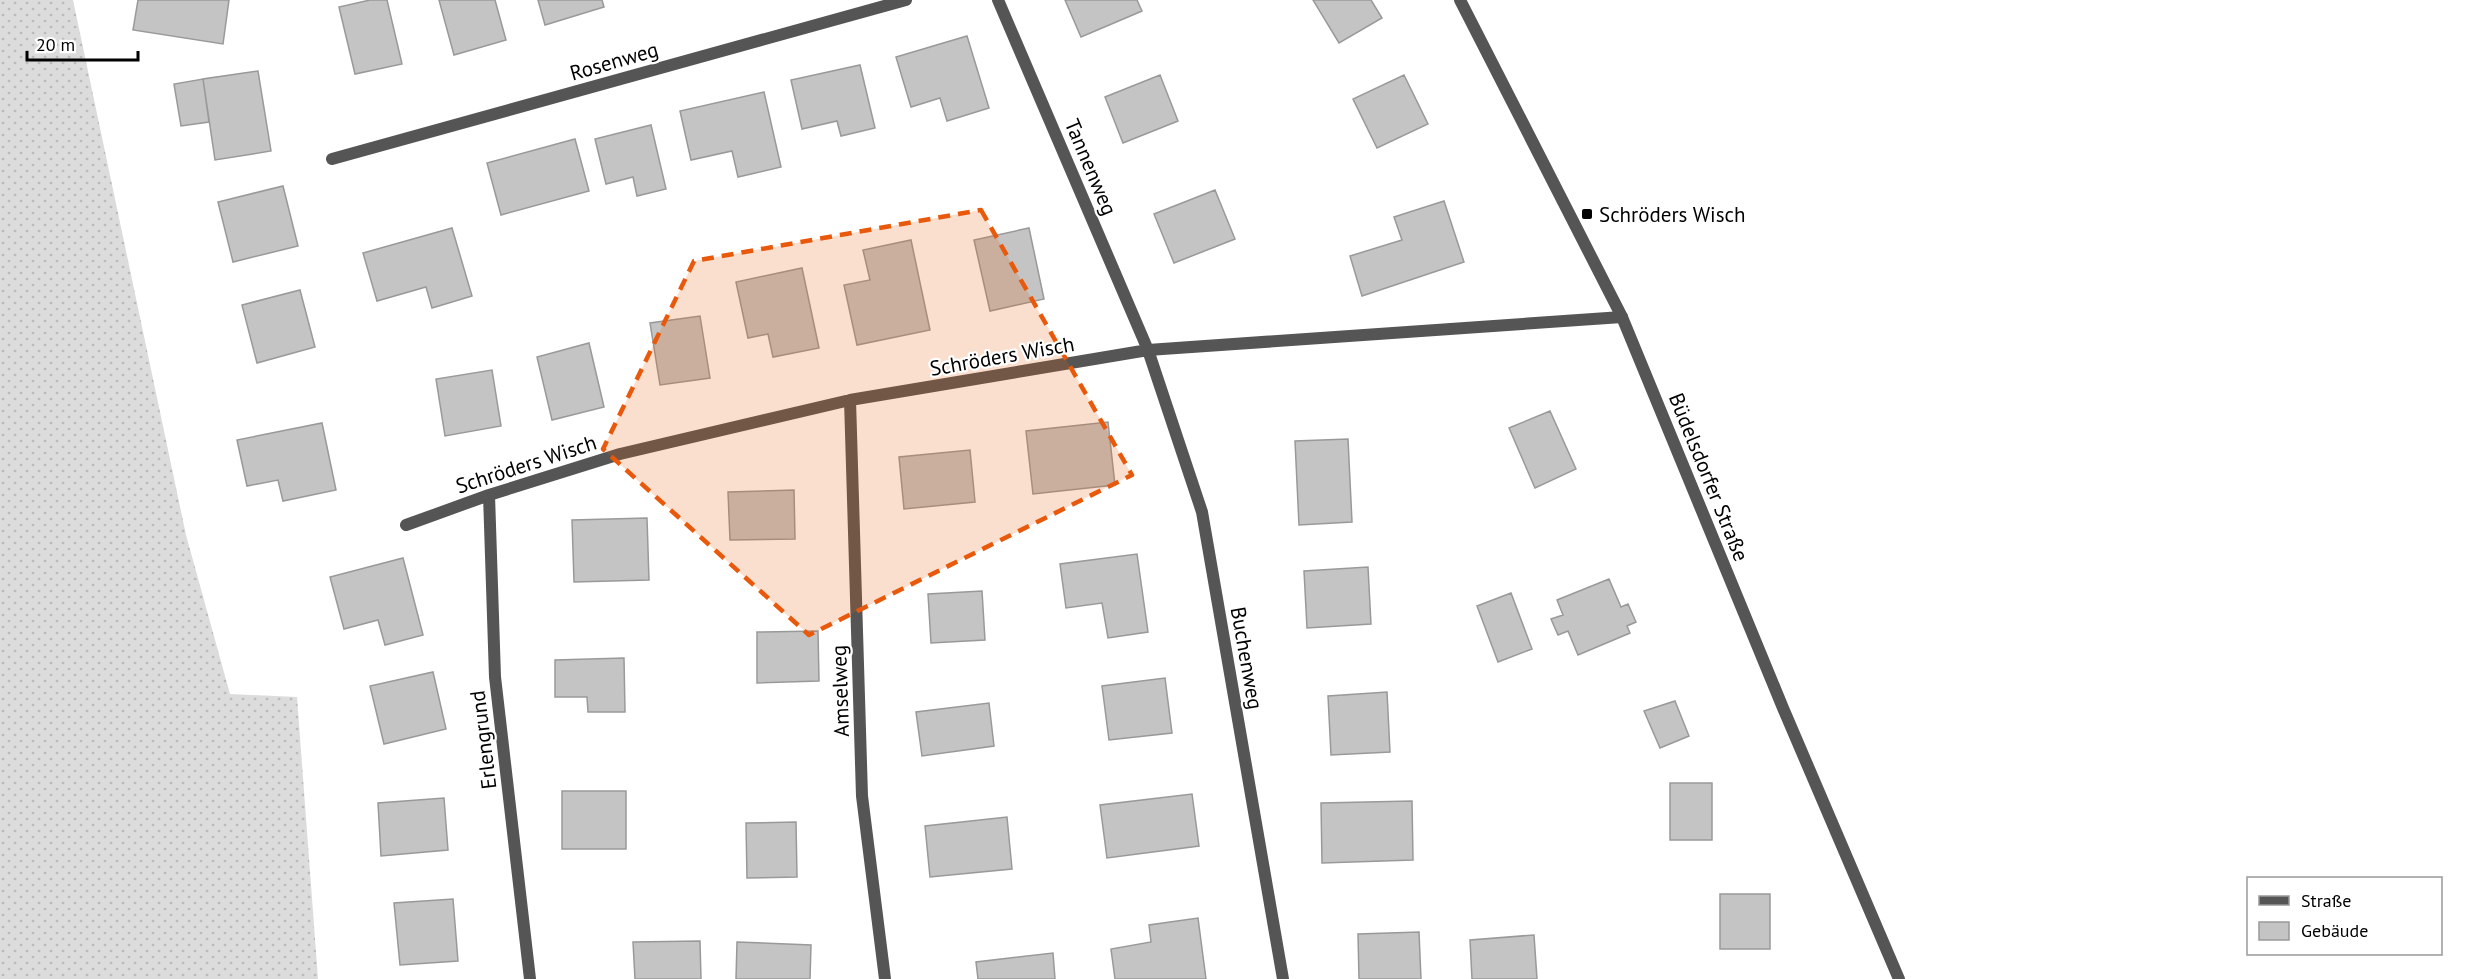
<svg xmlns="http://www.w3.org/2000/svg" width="2466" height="979" viewBox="0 0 2466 979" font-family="'PT Sans',sans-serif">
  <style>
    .grass { fill: url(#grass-dots) }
    .building { fill: #c4c4c4; stroke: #999; stroke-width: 1.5 }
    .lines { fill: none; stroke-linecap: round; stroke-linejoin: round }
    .minor { stroke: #555; stroke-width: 12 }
    .tertiary { stroke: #555; stroke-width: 12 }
    .marked { fill: #e8590c; fill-opacity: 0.2; stroke: #e8590c; stroke-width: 4.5; stroke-dasharray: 12 8; stroke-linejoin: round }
    .poi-dot { fill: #000; stroke: #fff; stroke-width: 2 }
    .labels { text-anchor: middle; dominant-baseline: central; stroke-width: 4.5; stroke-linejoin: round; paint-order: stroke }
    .street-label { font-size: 21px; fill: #000; stroke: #fff }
    .poi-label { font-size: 21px; fill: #000; stroke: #fff; text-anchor: start }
  </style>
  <defs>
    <pattern id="grass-dots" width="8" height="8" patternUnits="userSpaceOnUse" patternTransform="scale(1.5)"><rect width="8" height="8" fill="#dcdcdc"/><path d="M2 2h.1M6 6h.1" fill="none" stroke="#bbb" stroke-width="1.8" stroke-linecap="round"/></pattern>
  </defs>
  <rect width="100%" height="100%" fill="#fff"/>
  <!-- grass -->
  <path class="grass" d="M0,0H73L186,535L230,694L297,697L318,979H0Z"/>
  <!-- building -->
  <path class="building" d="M138,0H229L223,44L133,30Z
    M370,0H387L402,64L355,74L339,7Z
    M439,0H495L506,40L454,55Z
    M538,0H602L604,7L545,25Z
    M1065,0H1137L1142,11L1081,37Z
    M1313,0H1371L1382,18L1339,43Z
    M967,36L989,108L947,121L940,98L911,107L896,57Z
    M860,65L875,128L841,136L837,121L802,129L791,80Z
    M258,71L271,151L215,160L203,79Z
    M1160,75L1178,121L1123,143L1105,97Z
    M1404,75L1428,124L1377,148L1353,99Z
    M203,79L209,122L181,126L174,84Z
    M764,92L781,167L738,177L732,151L691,160L680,111Z
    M651,125L666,189L637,196L633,177L606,184L595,139Z
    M575,139L589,191L501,215L487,163Z
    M283,186L298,246L233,262L218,202Z
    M1215,190L1235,239L1174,263L1154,214Z
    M1444,201L1464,262L1362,296L1350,256L1402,240L1394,217Z
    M452,228L472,296L432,308L426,287L377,301L363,253Z
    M1029,228L1044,299L990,311L974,240Z
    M911,240L930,330L857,345L844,285L870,280L863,250Z
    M802,268L819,348L773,357L768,334L748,338L736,282Z
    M300,290L315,347L257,363L242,305Z
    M700,316L710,378L660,385L650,323Z
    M589,343L604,407L552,420L537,357Z
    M492,370L501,426L445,436L436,379Z
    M1550,411L1576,469L1535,488L1509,428Z
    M1108,422L1115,485L1033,494L1026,431Z
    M322,423L336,490L283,501L278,480L247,486L237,440Z
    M1348,439L1352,522L1299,525L1295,441Z
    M970,450L975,502L904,509L899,457Z
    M794,490L795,539L730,540L728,492Z
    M647,518L649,580L574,582L572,520Z
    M1137,554L1148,632L1108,638L1102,603L1066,608L1060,564Z
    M403,558L423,635L385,645L378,620L344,629L330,577Z
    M1368,567L1371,624L1307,628L1304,571Z
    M1609,579L1621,607L1628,604L1636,622L1627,626L1630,633L1578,655L1568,631L1558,635L1551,619L1563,615L1557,600Z
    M982,591L985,640L931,643L928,594Z
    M1511,593L1532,649L1498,662L1477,606Z
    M818,631L819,681L757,683V632Z
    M624,658L625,712H588L587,697H555V660Z
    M433,672L446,729L384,744L370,686Z
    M1165,678L1172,733L1109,740L1102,686Z
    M1387,692L1390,752L1331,755L1328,696Z
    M1675,701L1689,736L1660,748L1644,711Z
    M989,703L994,746L922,756L916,712Z
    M1670,783H1712V840H1670Z
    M562,791H626V849H562Z
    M1192,794L1199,846L1107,858L1100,805Z
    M444,798L448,850L381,856L378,803Z
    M1412,801L1413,860L1322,863L1321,803Z
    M1007,817L1012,869L930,877L925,826Z
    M796,822L797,877L747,878L746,823Z
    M1720,894H1770V949H1720Z
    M453,899L458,961L400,965L394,903Z
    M1198,918L1206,979H1115L1111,949L1151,942L1149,925Z
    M1419,932L1421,979H1359L1358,934Z
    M1534,935L1537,979H1472L1470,940Z
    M700,941L701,979H635L633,942Z
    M737,942L811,945L810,979H736Z
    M1053,953L1055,979H978L976,962Z"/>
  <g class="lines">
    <!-- minor -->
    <path class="minor" d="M998,0L1148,350L1202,512L1283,979
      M332,159L906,0
      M850,400L862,796L885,979
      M489,495L495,677L530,979
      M406,525L489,495L620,454L850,400L1148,350L1622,317"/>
    <!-- tertiary -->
    <path class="tertiary" d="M1460,0L1622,317L1783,708L1899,979"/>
  </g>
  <!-- marked area -->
  <path class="marked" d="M981,210L1132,475L809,635L603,449L694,261Z"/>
  <!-- markers -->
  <rect class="poi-dot" x="1581" y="208" width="12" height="12" rx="3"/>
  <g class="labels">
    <!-- street labels -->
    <g class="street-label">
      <text transform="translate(614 61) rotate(-16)">Rosenweg</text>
      <text transform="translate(1091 167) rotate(67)">Tannenweg</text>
      <text transform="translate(1002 356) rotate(-10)">Schröders Wisch</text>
      <text transform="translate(526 464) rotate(-18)">Schröders Wisch</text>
      <text transform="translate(1709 477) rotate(68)">Büdelsdorfer Straße</text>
      <text transform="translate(1247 658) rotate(80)">Buchenweg</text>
      <text transform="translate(840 691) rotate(-92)">Amselweg</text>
      <text transform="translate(483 740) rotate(-97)">Erlengrund</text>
    </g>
    <!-- poi labels -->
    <g class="poi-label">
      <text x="1599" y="214">Schröders Wisch</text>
    </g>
  </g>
  <!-- legend -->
  <rect x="2247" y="877" width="195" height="78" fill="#ffffff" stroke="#999999" stroke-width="1.5"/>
  <rect x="2259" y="896" width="30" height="9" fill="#555555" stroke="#999999" stroke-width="1.5"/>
  <text x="2301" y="907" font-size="18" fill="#000000">Straße</text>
  <rect x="2259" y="922" width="30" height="18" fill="#c4c4c4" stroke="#999999" stroke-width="1.5"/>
  <text x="2301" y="937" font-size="18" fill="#000000">Gebäude</text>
  <!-- scale -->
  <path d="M27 51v9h111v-9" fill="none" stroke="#000000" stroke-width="3"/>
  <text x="36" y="51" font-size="18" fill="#000000" stroke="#ffffff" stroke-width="4.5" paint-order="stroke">20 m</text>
</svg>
